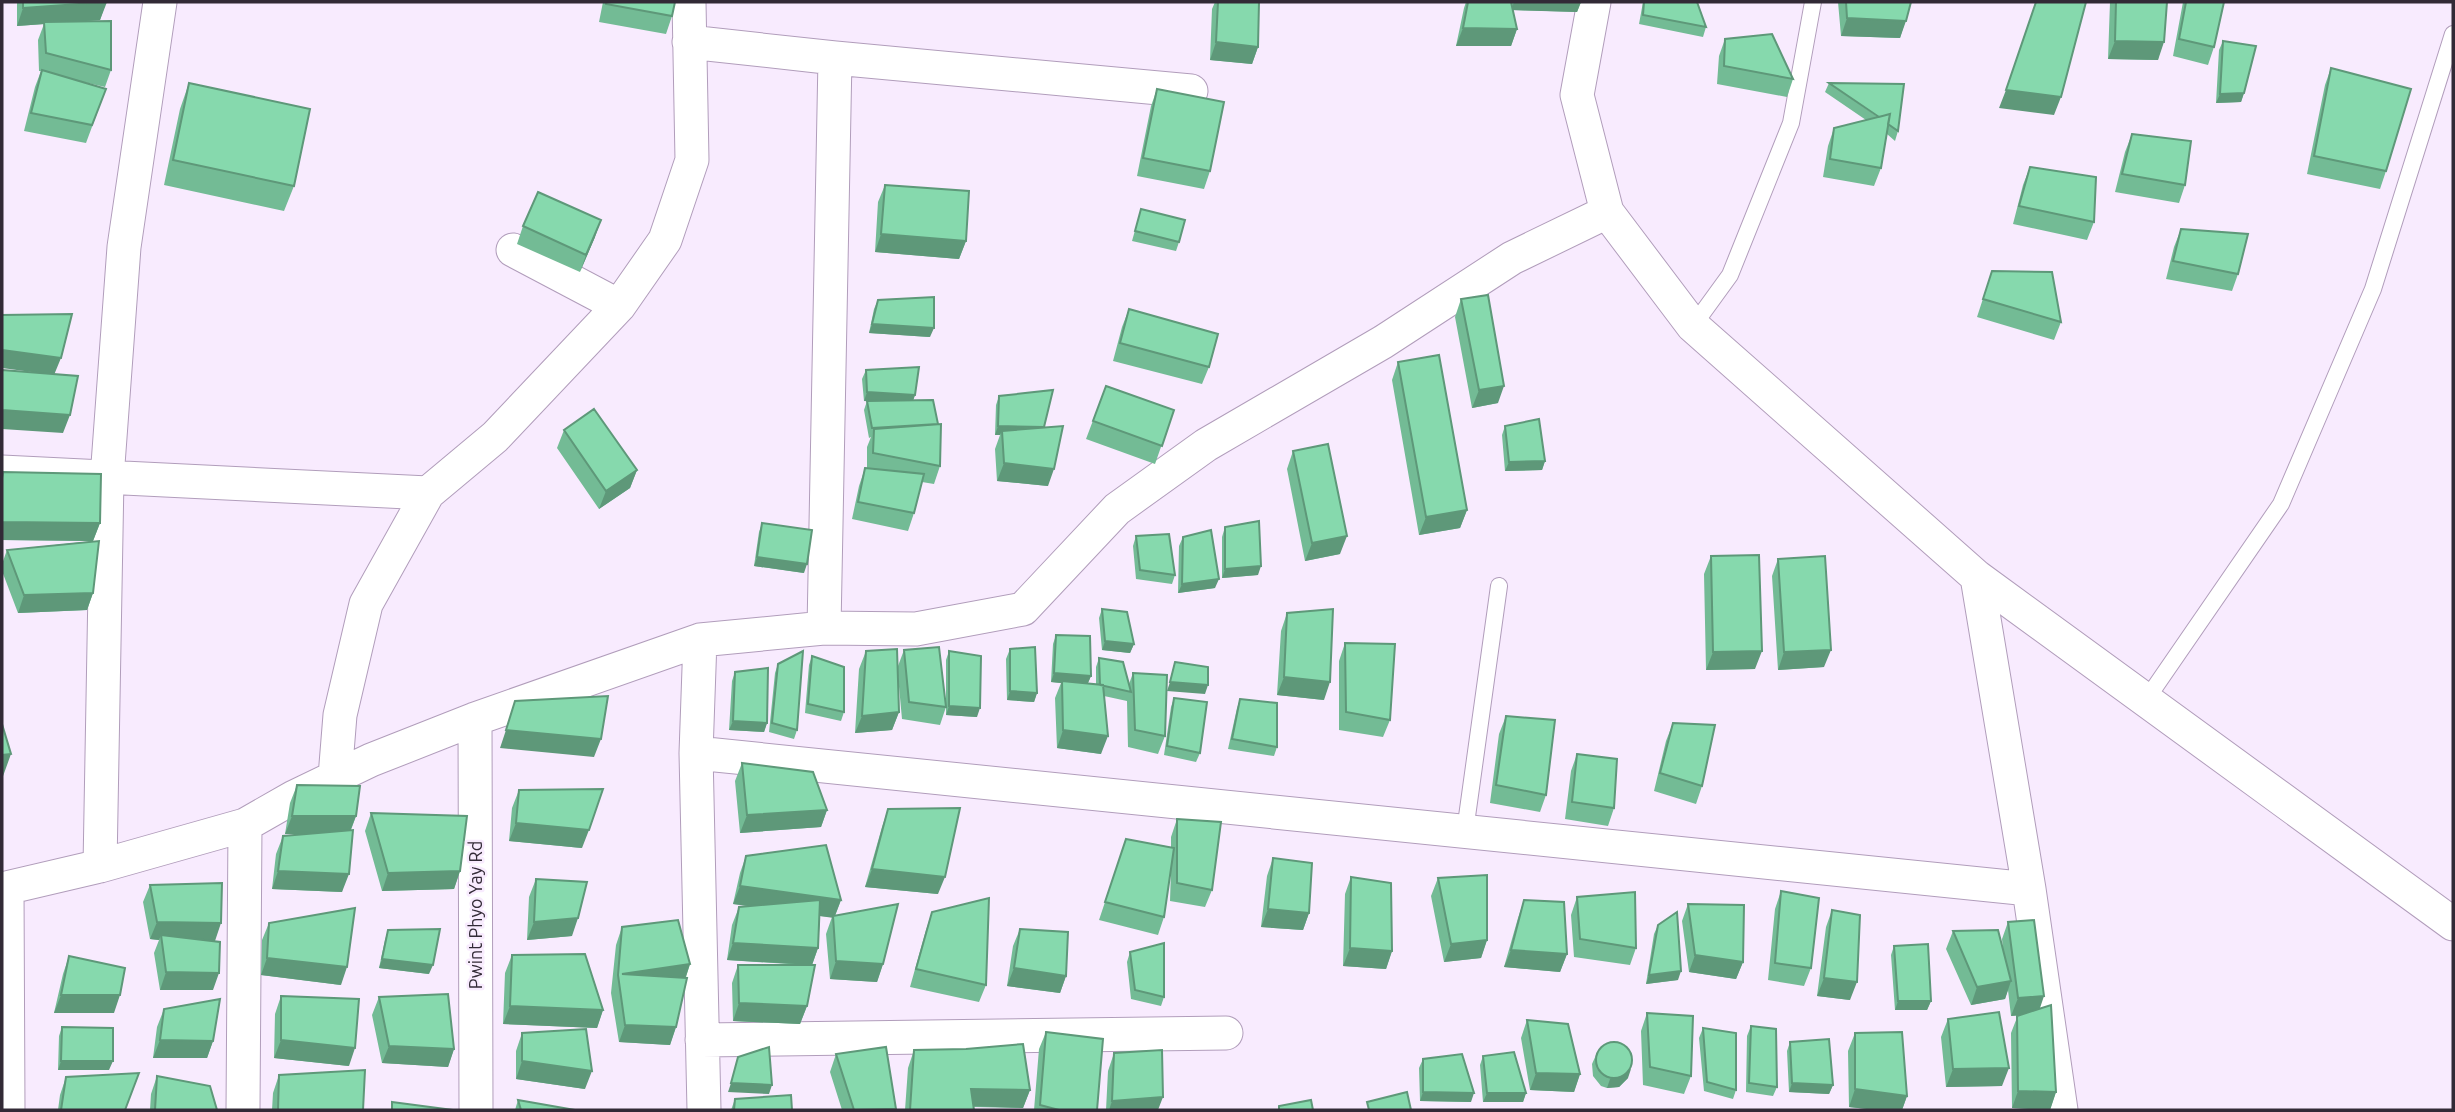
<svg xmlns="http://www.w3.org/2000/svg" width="2455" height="1112" viewBox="0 0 2455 1112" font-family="Ubuntu,sans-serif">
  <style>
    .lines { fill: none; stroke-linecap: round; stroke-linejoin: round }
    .service-casing { stroke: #b19dbb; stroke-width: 18 }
    .minor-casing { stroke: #b19dbb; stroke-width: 35 }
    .service { stroke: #fff; stroke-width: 16 }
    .minor { stroke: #fff; stroke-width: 33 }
    .wall { fill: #73bb95 }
    .shaded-wall { fill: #5e9879 }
    .building { fill: #86d9ad; stroke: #5e9879; stroke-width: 2 }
    .labels { text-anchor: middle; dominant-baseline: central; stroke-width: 5; stroke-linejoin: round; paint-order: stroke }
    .street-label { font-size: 18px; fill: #322a36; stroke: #f8ebfe }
  </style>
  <rect width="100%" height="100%" fill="#f8ebfe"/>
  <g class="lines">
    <!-- service casing -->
    <g class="service-casing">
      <path id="service" d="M1693,326L1730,275L1791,123L1813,2
        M2146,700L2281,504L2373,289L2453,34
        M1465,831L1499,586"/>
    </g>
    <!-- minor casing -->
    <g class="minor-casing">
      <path id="minor" d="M1594,2L1577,95L1607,212L1693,326L1977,577L2453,924
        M689,42L835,58L1191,91
        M513,250L619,306
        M2,472L428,493
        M1977,577L2029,889L2061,1110
        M824,628L835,58
        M700,640L696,753L704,1110
        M475,719L476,1110
        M696,753L2029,889
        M335,777L340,715L366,604L428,493L495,437L619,306L665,240L692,160L689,2
        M100,866L107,478L124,247L160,2
        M7,888L8,1110
        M2,889L100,866L245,825L294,797L371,760L475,719L700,640L824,628L916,629L1023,609L1117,509L1206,445L1383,342L1512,258L1607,212
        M702,1040L1226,1033
        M243,1110L245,825"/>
    </g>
    <!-- service -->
    <use href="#service" class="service"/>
    <!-- minor -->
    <use href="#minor" class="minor"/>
  </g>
  <!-- wall -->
  <path class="wall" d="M17,2H106L100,20L79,22L111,70L105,87L79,81L106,89L86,143L24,131L35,87L41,71H39L38,40L44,24L17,26Z
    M603,2H675L672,16L666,34L599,22Z
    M1215,2H1259L1258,47L1252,64L1210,60L1212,9Z
    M1466,2H1511V4V2H1581L1577,12L1513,10L1517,29L1511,46H1456L1464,8Z
    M1643,2H1697L1706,27L1703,37L1639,24Z
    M1838,2H1911L1900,38L1841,36Z
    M2110,2H2167L2158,60L2108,59Z
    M2183,2H2224L2214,47L2208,65L2173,56Z
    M1725,39L1793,79L1787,97L1717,84L1719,56Z
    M2223,41L2244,93L2241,102L2216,103L2219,50Z
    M2331,68L2386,171L2380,189L2307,174L2325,85Z
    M189,83L294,186L284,211L164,185L180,109Z
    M1829,83L1898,131L1895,141L1887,134L1881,168L1874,186L1823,177L1828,146L1834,128L1866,120L1825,92Z
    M1157,89L1210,171L1204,189L1137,176L1151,106Z
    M2132,134L2185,185L2179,203L2115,192L2125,152Z
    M2030,167L2094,222L2087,240L2013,224L2023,185Z
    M885,185L966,241L959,259L875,252L878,202Z
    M1141,209L1179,242L1176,251L1132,241Z
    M523,226L595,237L580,272L517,244Z
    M2181,229L2238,274L2232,291L2166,279L2174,247Z
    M1992,271L2061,322L2054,340L1977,317Z
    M1461,299L1498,403L1472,408L1455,317Z
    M878,300L930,337L869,333L874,309Z
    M1129,309L1209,367L1202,384L1113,361L1122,327Z
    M1398,362L1467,510L1460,528L1419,535L1392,380Z
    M866,370L915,395L913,400L940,466L934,484L922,482L914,513L908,531L852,519L859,486L865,468H867V447L871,437L869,438L864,410L867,401H864L862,379Z
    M1106,386L1174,410L1155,464L1086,439Z
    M999,396L1044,427L1048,486L997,481L995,449L1000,435H995L996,405Z
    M1505,426L1545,461L1542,470L1505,471L1502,435Z
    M564,430L637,470L630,488L599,509L557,448Z
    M1293,451L1340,554L1305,561L1287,469Z
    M3,472L100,523L93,541V593L87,610L18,613L2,571V564L7,550L92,541L2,540V475Z
    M762,523L804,573L754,566L759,532Z
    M1225,527L1258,575L1222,578V537Z
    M1136,536L1175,575L1172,584L1136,579L1133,546Z
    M1183,537L1215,588L1178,593L1179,546Z
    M1711,556L1755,669L1706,670L1704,574Z
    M1778,559L1824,667L1778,670L1772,576Z
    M1102,609L1134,644L1130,653L1102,650L1099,618Z
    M1287,613L1324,700L1277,695L1281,631Z
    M1056,635L1091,676L1088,683L1096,684V667L1099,658L1129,684L1133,673L1165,736L1158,754L1128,747L1127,701L1104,696L1101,754L1057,748L1055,698L1061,683L1051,682L1053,644Z
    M1345,643L1390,720L1383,737L1339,730V661Z
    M1010,649L1037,693L1034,702L1007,700L1006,659Z
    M904,650L946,707L940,725L902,719L898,676L899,712L892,730L855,733L859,669L866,651L898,666Z
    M949,651L977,717L946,715V660Z
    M812,656L844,712L841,721L805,713L809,665Z
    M778,664L797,730L794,739L769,732L775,673Z
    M735,672L767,723L764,732L729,730L732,681Z
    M1174,698L1200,753L1196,762L1164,755L1171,707Z
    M1240,699L1277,747L1274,756L1228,749L1237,708Z
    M1506,716L1546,795L1540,812L1490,803L1499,734Z
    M1673,723L1702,786L1696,804L1654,791L1666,741Z
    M1577,754L1614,808L1608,826L1565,819L1571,771Z
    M742,763L827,810L821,827L740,833L735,781Z
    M297,785L356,816L351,830L342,892L272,889L276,854L283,836L305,834H285L290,803Z
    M519,790L582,848L509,841L512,808Z
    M888,809L938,894L865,887L882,827Z
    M371,813L460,871L454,889L382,891L365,831Z
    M1177,819L1212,890L1205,907L1170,901L1171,870L1164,917L1158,935L1099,920L1126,839L1171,847V837Z
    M746,856L841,900L835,916L883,964L877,982L830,979L826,934L832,917L820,916L818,948L812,965L807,1006L800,1024L733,1021L732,983L738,965H804L727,960L732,925L739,907L751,906L733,904L740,873Z
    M1273,858L1309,913L1303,930L1261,927L1267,876Z
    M1351,877L1392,951L1386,969L1343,966L1345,894Z
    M1438,878L1487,940L1481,958L1444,962L1431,896Z
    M536,879L572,936L527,940L529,897Z
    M150,885L215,941H207L213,990H160L154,953L159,940L150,939L143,902Z
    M1781,891L1811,968L1804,986L1768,980L1775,909Z
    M1577,897L1636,948L1630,965L1574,957L1571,915Z
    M1524,900L1567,954L1560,972L1504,967L1518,918Z
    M1688,904L1743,962L1736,979L1689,972L1682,921Z
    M1832,910L1850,1000L1817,996L1826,927Z
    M932,912L986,985L979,1002L910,987L926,930Z
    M2008,922L2040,1009L2056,1092L2050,1110L2012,1108L2011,1033L2018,1015L2011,1016L2008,990L2005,999L1971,1005L1946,949L1953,931L2003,949L2002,939Z
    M269,923L341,985L261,975L262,940Z
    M1658,925L1678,980L1646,984L1654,934Z
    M622,927L690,964L686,977L676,1027L670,1045L619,1042L611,993L616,945Z
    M1020,929L1066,976L1060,993L1007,986L1013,946Z
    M388,930L429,974L379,968L385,940Z
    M1894,946L1931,1001L1927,1010H1895L1891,955Z
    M1130,952L1164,997L1161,1006L1131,999L1127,962Z
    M512,955L603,1010L597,1028L503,1024L505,973Z
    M69,956L114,1013H54L63,974Z
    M281,996L349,1066L274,1058L275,1014Z
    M379,997L454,1049L448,1067L382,1063L372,1015Z
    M164,1009L213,1041L207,1058H153L157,1027Z
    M1647,1013L1691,1076L1684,1094L1643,1085L1641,1031Z
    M1948,1019L2002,1086L1946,1087L1941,1037Z
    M1527,1020L1580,1074L1574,1092L1530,1090L1521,1038Z
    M1751,1026L1777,1087L1773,1096L1746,1092L1747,1036Z
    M62,1027L109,1070H58L59,1036Z
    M1703,1028L1736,1090L1733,1099L1704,1091L1699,1038Z
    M1046,1032L1097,1110H1034L1039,1049Z
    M522,1033L585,1089L516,1079V1051Z
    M1855,1033L1907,1096L1902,1110H1876L1849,1107L1848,1051Z
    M1790,1042L1833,1085L1829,1094L1789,1092L1787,1051Z
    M914,1050L1030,1090L1023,1108L974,1107V1110H905L908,1068Z
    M1114,1053L1158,1110H1106L1108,1071Z
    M836,1054L896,1110H842L830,1072Z
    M1596,1055L1628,1078L1619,1087L1607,1088L1601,1086L1593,1076L1592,1064Z
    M1483,1056L1526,1093L1523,1102H1483L1480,1065Z
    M1423,1059L1471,1102L1420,1101L1419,1068Z
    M279,1075L363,1110H272L273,1093Z
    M157,1076L217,1110H150L151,1094Z
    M66,1077L125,1110H58L60,1095Z
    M735,1099L792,1110H731Z
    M518,1100L575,1110H515Z"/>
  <!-- shaded-wall -->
  <path class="shaded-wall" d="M107,2L100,20L17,26L23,8Z
    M1514,2H1581L1577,12L1511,10Z
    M1847,18L1906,21L1900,38L1841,36Z
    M1463,28L1517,29L1511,46H1456Z
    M2115,41L2164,42L2158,60L2108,59Z
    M1216,42L1258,47L1252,64L1210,60Z
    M2006,90L2061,97L2054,115L1999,108Z
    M2244,93L2241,102L2216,103L2220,94Z
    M601,220L595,237L580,272L586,255Z
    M881,234L966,241L959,259L875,252Z
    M872,324L934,328L930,337L869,333Z
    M2,350L61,358L54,375L2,368Z
    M1504,386L1498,403L1472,408L1479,390Z
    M867,392L915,395L912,404L864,401Z
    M2,410L70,415L63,433L2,429Z
    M998,426L1043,428L1002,431L1000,435H995Z
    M1545,461L1542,470L1505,471L1509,462Z
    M1004,463L1054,469L1048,486L997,481Z
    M637,470L630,488L599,509L606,491Z
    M1467,510L1460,528L1419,535L1426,517Z
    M2,522L100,523L93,541L2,540Z
    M1347,536L1340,554L1305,561L1312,543Z
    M757,557L807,564L804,573L754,566Z
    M1261,566L1258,575L1222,578L1225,569Z
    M1219,579L1215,588L1178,593L1182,584Z
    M93,593L87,610L18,613L24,595Z
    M1105,641L1134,644L1130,653L1102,650Z
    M1831,650L1824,667L1778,670L1784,652Z
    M1762,651L1755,669L1706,670L1713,652Z
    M1054,673L1091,676L1087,685L1062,681L1061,683L1051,682Z
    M1284,677L1330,682L1324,700L1277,695Z
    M1170,682L1208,685L1205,694L1167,691Z
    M1010,691L1037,693L1034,702L1007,700Z
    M949,706L980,708L977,717L946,715Z
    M899,712L892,730L855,733L862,716Z
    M733,721L767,723L764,732L729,730Z
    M506,730L601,739L594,757L500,748Z
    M1063,730L1108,736L1101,754L1057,748Z
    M11,754L2,779V755Z
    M827,810L821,827L740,833L747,815Z
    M292,816H356L349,834H285Z
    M516,823L589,830L582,848L509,841Z
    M872,869L945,877L938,894L865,887Z
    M278,871L349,874L342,892L272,889Z
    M460,871L454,889L382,891L388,873Z
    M740,886L841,900L834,918L733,904Z
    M1268,909L1309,913L1303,930L1261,927Z
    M578,918L572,936L527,940L534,922Z
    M157,922L221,923L215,941L161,940V935L159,940L150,939Z
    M1487,940L1481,958L1444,962L1451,944Z
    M733,943L818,948L812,965L727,960Z
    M1350,948L1392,951L1386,969L1343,966Z
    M1511,950L1567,954L1560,972L1504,967Z
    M1695,955L1743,962L1736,979L1689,972Z
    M267,958L347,967L341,985L261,975Z
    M382,959L433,965L429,974L379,968Z
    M836,961L883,964L877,982L830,979Z
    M690,964L684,982L622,974Z
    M1014,968L1066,976L1060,993L1007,986Z
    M1681,971L1678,980L1646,984L1649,975Z
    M166,972L219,973L213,990H160Z
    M1824,978L1857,982L1850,1000L1817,996Z
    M2011,981L2005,999L1971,1005L1977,987Z
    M61,995H120L114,1013H54Z
    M2044,996L2038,1014L2011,1016L2018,998Z
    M1898,1001H1931L1927,1010H1895Z
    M739,1003L807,1006L800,1024L733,1021Z
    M510,1006L603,1010L597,1028L503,1024Z
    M625,1025L676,1027L670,1045L619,1042Z
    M160,1040L213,1041L207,1058H153Z
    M281,1040L355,1048L349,1066L274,1058Z
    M389,1046L454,1049L448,1067L382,1063Z
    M61,1061H113L109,1070H58Z
    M522,1061L592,1071L585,1089L516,1079Z
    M2009,1068L2002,1086L1946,1087L1953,1069Z
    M1631,1069L1628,1078L1619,1087L1607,1088L1610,1079Z
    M1536,1073L1580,1074L1574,1092L1530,1090Z
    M731,1083L772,1085L769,1094L728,1092Z
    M1792,1083L1833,1085L1829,1094L1789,1092Z
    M971,1089L1030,1090L1023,1108L965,1106Z
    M1855,1089L1907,1096L1902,1110H1876L1849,1107Z
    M2018,1091L2056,1092L2050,1110L2012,1108Z
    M1423,1092L1474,1093L1471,1102L1420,1101Z
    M1487,1093H1526L1523,1102H1483Z
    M1163,1097L1158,1110H1109L1112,1101Z"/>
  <!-- building -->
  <path class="building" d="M23,2H107L23,8Z
    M606,2H675L672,16L606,4Z
    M1218,2H1259L1258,47L1216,42Z
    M1468,2H1511L1517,29L1463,28Z
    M1644,2H1697L1706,27L1643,15Z
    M1846,2H1911L1906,21L1847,18Z
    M2036,2H2086L2061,97L2006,90Z
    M2116,2H2167L2164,42L2115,41Z
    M2186,2H2224L2214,47L2179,39Z
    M111,21V70L46,53L44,22Z
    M1772,34L1793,79L1724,66L1725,39Z
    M2223,41L2256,46L2244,93L2220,94Z
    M2331,68L2411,89L2386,171L2314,156Z
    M42,70L106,89L92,125L31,113Z
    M189,83L310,109L294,186L173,160Z
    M1829,83L1904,84L1898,131L1888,124L1890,114L1879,117Z
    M1157,89L1224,102L1210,171L1143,158Z
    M1890,114L1881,168L1830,159L1834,128Z
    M2132,134L2191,141L2185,185L2122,174Z
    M2030,167L2096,177L2094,222L2019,206Z
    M885,185L969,191L966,241L881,234Z
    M538,192L601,220L586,255L523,226Z
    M1141,209L1185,220L1179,242L1135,231Z
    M2181,229L2248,234L2238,274L2173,261Z
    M1992,271L2052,272L2061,322L1983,299Z
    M1488,295L1504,386L1479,390L1461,299Z
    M934,297V328L872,324L878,300Z
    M1129,309L1218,334L1209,367L1120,343Z
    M72,314L61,358L2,350V315Z
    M1439,355L1467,510L1426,517L1398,362Z
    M919,367L915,395L867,392L866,370Z
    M2,370L78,376L70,415L2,410Z
    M1106,386L1174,410L1162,446L1093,421Z
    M1053,390L1044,427L998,426L999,396Z
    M933,400L938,424L872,428L867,401Z
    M594,409L637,470L606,491L564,430Z
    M1539,419L1545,461L1509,462L1505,426Z
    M941,424L940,466L873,453L874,429Z
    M1063,426L1054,469L1004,463L1002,431Z
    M1328,444L1347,536L1312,543L1293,451Z
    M865,468L924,474L914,513L858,502Z
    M3,472L101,474L100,523L2,522V478Z
    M1259,521L1261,566L1225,569V527Z
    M762,523L812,530L807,564L757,557Z
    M1211,530L1219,579L1182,584L1183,537Z
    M1169,534L1175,575L1140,570L1136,536Z
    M99,541L93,593L24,595L7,550Z
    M1759,555L1762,651L1713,652L1711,556Z
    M1825,556L1831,650L1784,652L1778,559Z
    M1102,609L1127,612L1134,644L1105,641Z
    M1333,609L1330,682L1284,677L1287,613Z
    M1056,635L1090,636L1091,676L1054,673Z
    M1345,643L1395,644L1390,720L1346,712Z
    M939,647L946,707L909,702L904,650Z
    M1035,647L1037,693L1010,691V649Z
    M897,649L899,712L862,716L866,651Z
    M803,651L797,730L772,723L778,664Z
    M949,651L981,656L980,708L949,706Z
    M812,656L844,667V712L808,704Z
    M1099,658L1123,662L1131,692L1100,685Z
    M1175,662L1208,667V685L1170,682Z
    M768,668L767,723L733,721L735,672Z
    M1133,673L1167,675L1165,736L1135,730Z
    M1062,681L1103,685L1108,736L1063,730Z
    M608,696L601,739L506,730L515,701Z
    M1174,698L1207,702L1200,753L1167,746Z
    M1240,699L1277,703V747L1232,739Z
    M1506,716L1555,720L1546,795L1496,785Z
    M1673,723L1715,725L1702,786L1660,773Z
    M2,724L11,754L2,755Z
    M1577,754L1617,759L1614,808L1572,802Z
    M742,763L813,772L827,810L747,815Z
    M297,785L360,786L356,816H292Z
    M603,789L589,830L516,823L519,790Z
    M960,808L945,877L872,869L888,809Z
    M371,813L467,816L460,871L388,873Z
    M1177,819L1221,822L1212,890L1177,883Z
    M353,830L349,874L278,871L283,836Z
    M1126,839L1174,848L1164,917L1105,902Z
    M826,845L841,900L740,886L746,856Z
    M1273,858L1312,863L1309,913L1268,909Z
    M1487,875V940L1451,944L1438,878Z
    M1351,877L1391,883L1392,951L1350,948Z
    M536,879L587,882L578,918L534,922Z
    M222,883L221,923L157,922L150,885Z
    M1781,891L1819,898L1811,968L1775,963Z
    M1635,892L1636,948L1580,939L1577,897Z
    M989,898L986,985L916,969L932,912Z
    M820,900L818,948L733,943L739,907Z
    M1524,900L1564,902L1567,954L1511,950Z
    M898,904L883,964L836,961L833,916Z
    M1688,904L1744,905L1743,962L1695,955Z
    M355,908L347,967L267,958L269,923Z
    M1832,910L1860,915L1857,982L1824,978Z
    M1677,912L1681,971L1649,975L1658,925Z
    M678,920L690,964L622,974L687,978L676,1027L625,1025L618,975L622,927Z
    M2034,920L2044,996L2018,998L2008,922Z
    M440,929L433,965L382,959L388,930Z
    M1020,929L1068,932L1066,976L1014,968Z
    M1998,930L2011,981L1977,987L1953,931Z
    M161,935L220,942L219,973L166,972Z
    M1164,943V997L1135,990L1130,952Z
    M1928,944L1931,1001H1898L1894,946Z
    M585,954L603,1010L510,1006L512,955Z
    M69,956L125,968L120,995H61Z
    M738,965H815L807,1006L739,1003Z
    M448,994L454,1049L389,1046L379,997Z
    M281,996L359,999L355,1048L281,1040Z
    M220,999L213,1041L160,1040L164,1009Z
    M2051,1005L2056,1092L2018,1091L2017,1016Z
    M1999,1012L2009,1068L1953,1069L1948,1019Z
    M1647,1013L1693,1016L1691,1076L1650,1067Z
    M1527,1020L1568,1024L1580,1074L1536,1073Z
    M1751,1026L1776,1029L1777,1087L1749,1083Z
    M62,1027L113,1028V1061H61Z
    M1703,1028L1736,1033V1090L1707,1082Z
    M586,1029L592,1071L522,1061V1033Z
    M1046,1032L1103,1039L1097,1110H1059L1040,1105Z
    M1902,1032L1907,1096L1855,1089V1033Z
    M1829,1039L1833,1085L1792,1083L1790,1042Z
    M1596 1060a18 18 0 1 1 36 0a18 18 0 1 1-36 0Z
    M1023,1044L1030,1090L971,1089L974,1110H910L914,1050L966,1049Z
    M769,1047L772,1085L731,1083L738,1057Z
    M886,1047L896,1109L854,1110L836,1054Z
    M1162,1050L1163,1097L1112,1101L1114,1053Z
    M1514,1052L1526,1093H1487L1483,1056Z
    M1462,1054L1474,1093L1423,1092V1059Z
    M365,1070L363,1110H278L279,1075Z
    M139,1073L125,1110H61L66,1077Z
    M157,1076L210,1086L217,1110H155Z
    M1407,1092L1411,1110H1369L1367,1102Z
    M791,1095L792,1110H734L735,1099Z
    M518,1100L575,1110H521Z
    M1311,1100L1313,1110H1279V1106Z
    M392,1102L453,1110H392Z"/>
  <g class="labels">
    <!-- street labels -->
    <g class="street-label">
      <text transform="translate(475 915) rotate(-90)">Pwint Phyo Yay Rd</text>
    </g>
  </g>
  <!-- border -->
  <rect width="2455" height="1112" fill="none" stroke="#322a36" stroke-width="7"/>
</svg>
